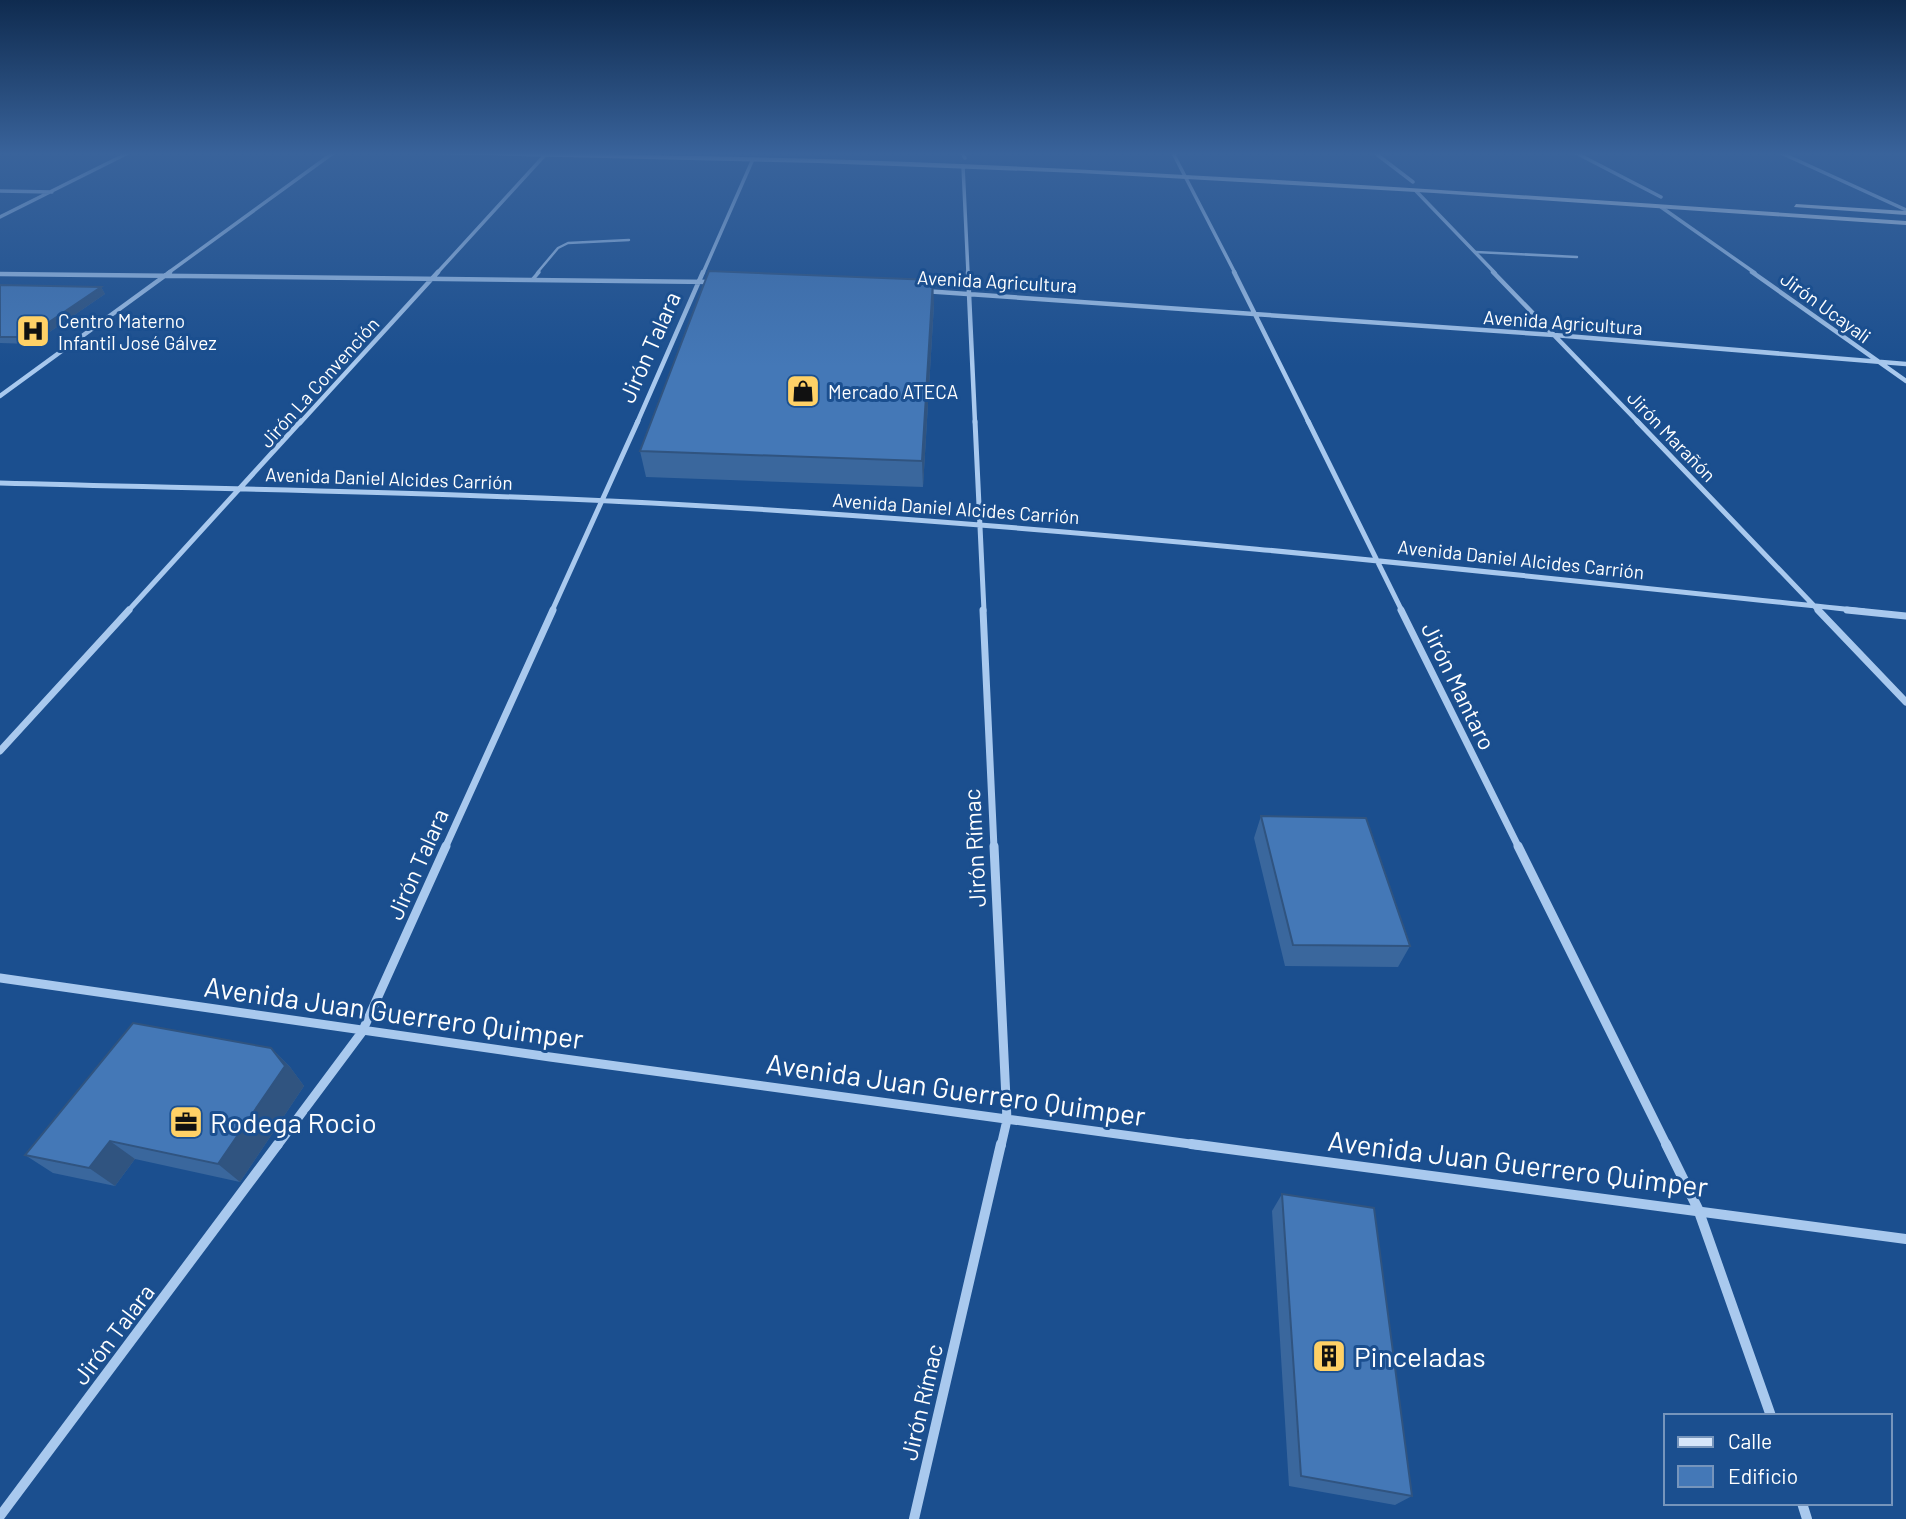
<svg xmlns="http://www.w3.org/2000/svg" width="1906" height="1519" viewBox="0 0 1906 1519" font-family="Barlow,sans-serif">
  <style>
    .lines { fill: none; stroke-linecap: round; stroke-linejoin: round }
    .service-far1 { stroke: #a9c9ee; stroke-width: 2.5 }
    .service { stroke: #a9c9ee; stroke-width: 3.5 }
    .minor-far5 { stroke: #a9c9ee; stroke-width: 3.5 }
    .minor-far4 { stroke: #a9c9ee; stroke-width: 4.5 }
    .minor-far3 { stroke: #a9c9ee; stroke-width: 5 }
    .minor-far2 { stroke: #a9c9ee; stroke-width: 7 }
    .minor-far1 { stroke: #a9c9ee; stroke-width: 9 }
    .minor { stroke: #a9c9ee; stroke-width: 10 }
    .secondary { fill: #d6e6fa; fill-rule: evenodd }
    .wall { fill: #3a679d }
    .shaded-wall { fill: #305480 }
    .building { fill: #4478b7; stroke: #305480; stroke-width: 2 }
    .labels { text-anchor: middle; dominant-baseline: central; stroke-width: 6; stroke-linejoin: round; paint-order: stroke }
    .far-street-label { font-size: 19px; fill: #fff; stroke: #1b4f8f }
    .far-poi-label { font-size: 19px; fill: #fff; stroke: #1b4f8f; text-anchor: start }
    .street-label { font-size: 23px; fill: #fff; stroke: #1b4f8f }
    .near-street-label { font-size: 28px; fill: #fff; stroke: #1b4f8f }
    .near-poi-label { font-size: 28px; fill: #fff; stroke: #1b4f8f; text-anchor: start }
  </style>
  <rect width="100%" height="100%" fill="#1b4f8f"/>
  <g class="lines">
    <!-- service-far1 -->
    <path class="service-far1" d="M1476,252L1577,257
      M537,273L558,248L568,243L629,240"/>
    <!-- service -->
    <path class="service" d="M533,279L539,272"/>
    <!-- minor-far5 -->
    <path class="minor-far5" d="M962,153L965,158
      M1173,153L1235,273
      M1375,153L1413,182
      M1576,153L1661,197
      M1781,153L1906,210
      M963,166L968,273
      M0,191L52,192
      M1416,191L1495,273
      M1661,207L1755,273
      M0,217L128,153
      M168,273L333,153
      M437,273L544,156
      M703,273L753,159"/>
    <!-- minor-far4 -->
    <path class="minor-far4" d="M968,272L975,423
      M1234,272L1309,423
      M1493,272L1639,423
      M1752,272L1906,381
      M0,274L713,282
      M924,291L1554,335L1906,364
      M0,396L170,272
      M300,423L438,272
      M637,423L703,272"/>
    <!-- minor-far3 -->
    <path class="minor-far3" d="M975,421L984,611
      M1308,421L1402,611
      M1637,421L1819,611
      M0,483C257,490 513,493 770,510C1135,533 1499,573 1864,611
      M128,611L301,421
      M552,611L638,421"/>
    <!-- minor-far2 -->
    <path class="minor-far2" d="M983,610L994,848
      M1401,610L1519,848
      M1818,610L1906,702
      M1847,610L1906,616
      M0,751L129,610
      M445,848L553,610"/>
    <!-- minor-far1 -->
    <path class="minor-far1" d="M994,846L1007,1120L1001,1146
      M1518,846L1667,1146
      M0,978L550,1057L1205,1146
      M277,1146L362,1032L446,846"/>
    <!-- minor -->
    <path class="minor" d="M1191,1144L1906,1239
      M1666,1144L1698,1209L1771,1416
      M1802,1503L1807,1519
      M0,1516L278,1144
      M914,1519L1001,1144"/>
    <!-- secondary -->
    <path class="secondary" d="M386,153C577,153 769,156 960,164C1275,177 1591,200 1906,221V225L1434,193L1079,173L818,163Z
      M1796,204L1906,211V215L1794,207Z"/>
  </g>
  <!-- wall -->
  <path class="wall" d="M0,285L101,287L105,294L32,344L0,343Z
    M934,304L923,487L646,477L640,451Z
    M1261,816L1410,946L1398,967L1285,966L1254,838Z
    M271,1048L290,1067L304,1086L240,1182L135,1159L115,1186L53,1173L25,1155Z
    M1282,1194L1412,1496L1395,1505L1289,1486L1272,1211Z"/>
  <!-- shaded-wall -->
  <path class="shaded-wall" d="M933,280L934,304L923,487L922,461Z
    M101,287L105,294L32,344L27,337Z
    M271,1048L290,1067L304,1086L240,1182L218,1164Z
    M110,1141L135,1159L115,1186L89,1168Z"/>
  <!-- building -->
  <path class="building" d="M709,271L933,280L922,461L640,451Z
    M0,285L101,287L27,337H0Z
    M1261,816L1366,818L1410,946L1293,945Z
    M133,1023L271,1048L285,1066L218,1164L110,1141L89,1168L25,1155Z
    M1282,1194L1374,1208L1412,1496L1301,1476Z"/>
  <!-- sky -->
  <linearGradient id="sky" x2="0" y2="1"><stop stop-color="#0f2b4f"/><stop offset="0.42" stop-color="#39639b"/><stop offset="1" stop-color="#39639b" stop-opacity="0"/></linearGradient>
  <rect width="1906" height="366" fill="url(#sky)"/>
  <!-- icons -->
  <defs>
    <g id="hospital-square" transform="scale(1.75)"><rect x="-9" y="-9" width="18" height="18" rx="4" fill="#ffd166" stroke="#1b4f8f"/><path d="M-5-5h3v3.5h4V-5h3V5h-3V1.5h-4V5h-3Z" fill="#111"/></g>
    <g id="shop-square" transform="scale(1.75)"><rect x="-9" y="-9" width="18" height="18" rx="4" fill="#ffd166" stroke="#1b4f8f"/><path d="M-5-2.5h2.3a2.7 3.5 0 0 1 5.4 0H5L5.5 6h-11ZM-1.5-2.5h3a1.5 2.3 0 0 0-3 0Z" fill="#111"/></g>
    <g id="office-square" transform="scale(1.75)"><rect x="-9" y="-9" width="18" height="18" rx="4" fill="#ffd166" stroke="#1b4f8f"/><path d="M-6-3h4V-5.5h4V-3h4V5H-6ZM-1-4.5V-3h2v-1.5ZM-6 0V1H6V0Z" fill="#111"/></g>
    <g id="building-square" transform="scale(1.75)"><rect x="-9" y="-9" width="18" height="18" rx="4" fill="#ffd166" stroke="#1b4f8f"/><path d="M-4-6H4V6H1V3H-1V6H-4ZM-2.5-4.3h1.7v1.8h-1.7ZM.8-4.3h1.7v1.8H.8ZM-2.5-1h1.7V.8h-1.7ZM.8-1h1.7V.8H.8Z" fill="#111"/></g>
  </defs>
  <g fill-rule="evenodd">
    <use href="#hospital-square" x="33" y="331"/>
    <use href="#shop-square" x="803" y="391"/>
    <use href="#office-square" x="186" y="1122"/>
    <use href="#building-square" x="1329" y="1356"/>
  </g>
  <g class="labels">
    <!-- far-street labels -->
    <g class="far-street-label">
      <text transform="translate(997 281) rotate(3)">Avenida Agricultura</text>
      <text transform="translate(1826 307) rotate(36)">Jirón Ucayali</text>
      <text transform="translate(1563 322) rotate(4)">Avenida Agricultura</text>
      <text transform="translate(319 382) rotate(-48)">Jirón La Convención</text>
      <text transform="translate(1672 436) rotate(46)">Jirón Marañón</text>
      <text transform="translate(389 478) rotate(2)">Avenida Daniel Alcides Carrión</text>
      <text transform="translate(956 508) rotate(4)">Avenida Daniel Alcides Carrión</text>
      <text transform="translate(1521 559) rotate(6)">Avenida Daniel Alcides Carrión</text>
    </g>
    <!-- far-poi labels -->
    <g class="far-poi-label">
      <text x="58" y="320">Centro Materno<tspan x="58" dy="22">Infantil José Gálvez</tspan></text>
      <text x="828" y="391">Mercado ATECA</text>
    </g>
    <!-- street labels -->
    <g class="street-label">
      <text transform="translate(649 347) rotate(-66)">Jirón Talara</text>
      <text transform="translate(1459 686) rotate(64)">Jirón Mantaro</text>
      <text transform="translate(974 848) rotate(-93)">Jirón Rímac</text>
      <text transform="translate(417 864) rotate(-66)">Jirón Talara</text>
      <text transform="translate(113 1334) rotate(-53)">Jirón Talara</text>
      <text transform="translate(921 1402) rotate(-77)">Jirón Rímac</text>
    </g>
    <!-- near-street labels -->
    <g class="near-street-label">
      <text transform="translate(394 1012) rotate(8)">Avenida Juan Guerrero Quimper</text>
      <text transform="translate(956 1089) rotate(8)">Avenida Juan Guerrero Quimper</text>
      <text transform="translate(1518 1163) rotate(7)">Avenida Juan Guerrero Quimper</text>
    </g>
    <!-- near-poi labels -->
    <g class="near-poi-label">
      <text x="210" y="1122">Rodega Rocio</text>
      <text x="1354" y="1356">Pinceladas</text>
    </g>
  </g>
  <!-- legend -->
  <rect x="1664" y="1414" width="228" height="91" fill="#1b4f8f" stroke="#7695bc" stroke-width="2"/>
  <rect x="1678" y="1437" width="35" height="10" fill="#d6e6fa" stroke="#7695bc" stroke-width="2"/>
  <text x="1728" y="1449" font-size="21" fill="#ffffff">Calle</text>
  <rect x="1678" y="1466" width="35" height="21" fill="#4478b7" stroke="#7695bc" stroke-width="2"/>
  <text x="1728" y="1484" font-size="21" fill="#ffffff">Edificio</text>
</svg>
